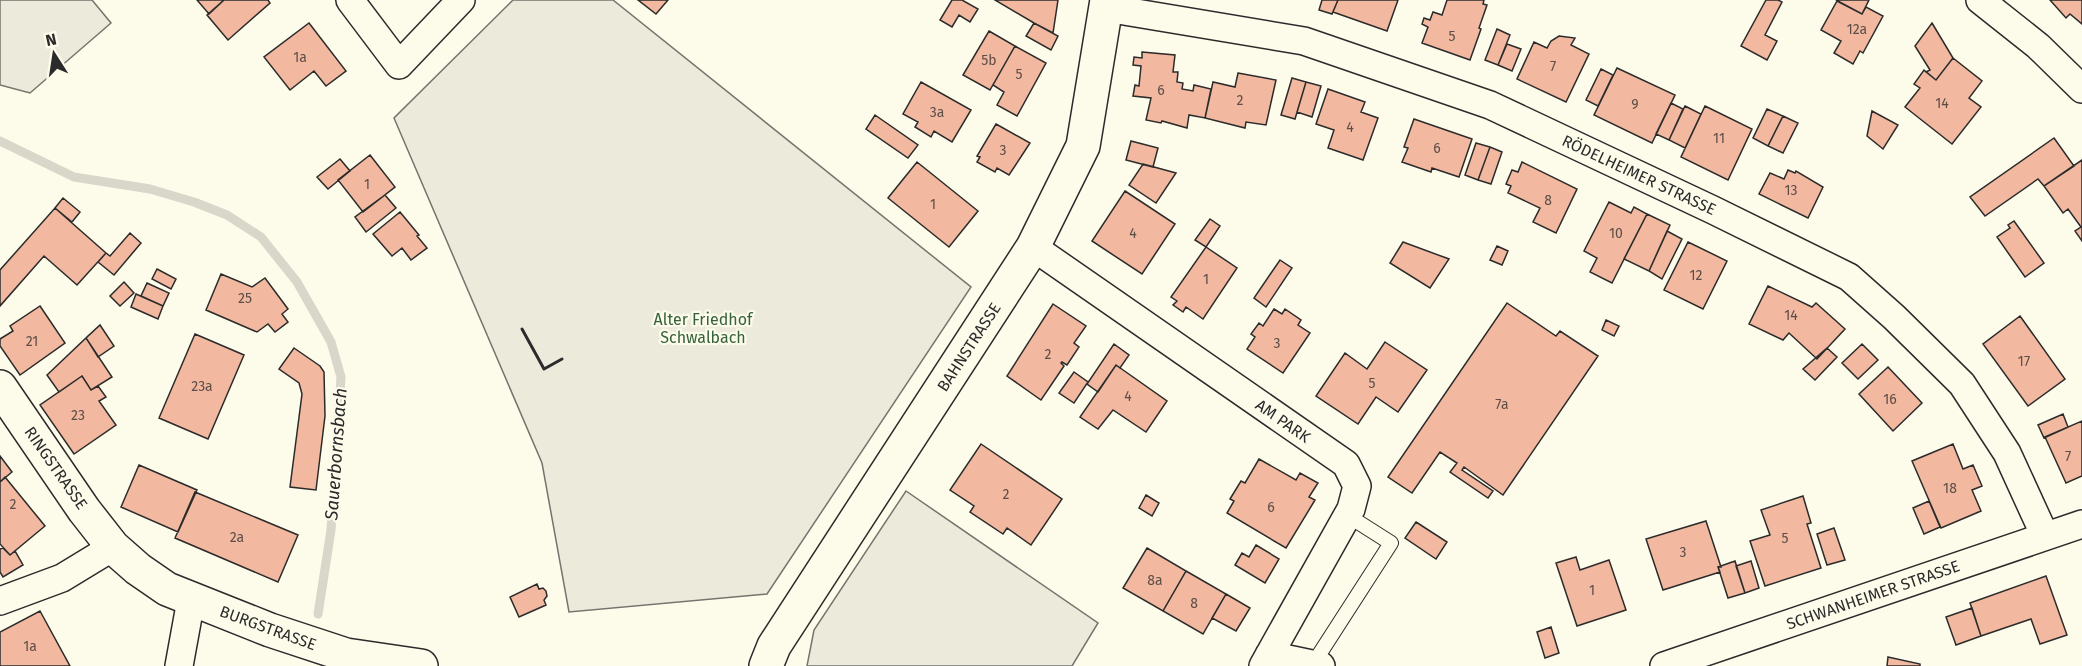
<svg xmlns="http://www.w3.org/2000/svg" width="2082" height="666" viewBox="0 0 2082 666" font-family="'Fira Sans',sans-serif">
  <style>
    .green { fill: #ecebdb; stroke: #74746e; stroke-width: 1.5 }
    .lines { fill: none; stroke-linecap: round; stroke-linejoin: round }
    .stream { stroke: #d8d7c9; stroke-width: 9 }
    .building { fill: #f2b8a0; stroke: #2b2b2b; stroke-width: 1.5 }
    .lane-casing { stroke: #2b2b2b; stroke-width: 16 }
    .street-casing { stroke: #2b2b2b; stroke-width: 30 }
    .secondary-casing { stroke: #2b2b2b; stroke-width: 36 }
    .lane { stroke: #fdfbea; stroke-width: 14 }
    .street { stroke: #fdfbea; stroke-width: 27 }
    .secondary { stroke: #fdfbea; stroke-width: 33 }
    .wall { stroke: #2b2b2b; stroke-width: 3 }
    .labels { text-anchor: middle; dominant-baseline: central; stroke-width: 4.5; stroke-linejoin: round; paint-order: stroke }
    .number-label { font-size: 14px; fill: #5d4e48 }
    .street-label { font-size: 16px; fill: #2b2b2b; stroke: #fdfbea }
    .park-label { font-size: 16px; fill: #34623c; stroke: #fdfbea }
    .water-label { font-size: 18px; font-style: italic; fill: #2b2b2b; stroke: #fdfbea }
  </style>
  <rect width="100%" height="100%" fill="#fdfbea"/>
  <!-- green -->
  <path class="green" d="M0,0H92L111,23L30,93L0,85Z
    M513,0H613L971,287L767,594L569,612L542,463L394,118Z
    M906,491L1098,623L1072,666H807L814,630Z"/>
  <g class="lines">
    <!-- stream -->
    <path class="stream" d="M0,141L74,177L150,189L194,202L227,215L261,237L297,282L331,342L341,377L331,530L318,614"/>
  </g>
  <!-- building -->
  <path class="building" d="M197,0H224L209,14Z
    M224,0H268L270,3L228,40L207,15Z
    M638,0H668L656,14Z
    M952,0H962L978,9L970,22L959,15L952,27L940,20Z
    M995,0H1058L1053,33L1034,23Z
    M1322,0H1338L1332,14L1319,10Z
    M1338,0H1398L1387,31L1333,12Z
    M1447,0H1484L1483,4L1487,5L1479,28L1481,29L1470,60L1422,43L1428,27L1422,24L1424,18L1430,20L1433,12L1442,15Z
    M1766,0H1778L1782,2L1765,35L1777,41L1767,60L1741,46Z
    M1836,0H1869L1862,14Z
    M2050,0H2082V24L2070,14L2066,18Z
    M1837,1L1862,14L1866,7L1883,16L1863,53L1860,51L1853,64L1834,53L1841,41L1821,30Z
    M309,23L346,71L326,86L314,71L290,90L264,57Z
    M1034,23L1058,36L1051,50L1026,36Z
    M1932,23L1953,58L1936,80L1926,72L1930,70L1915,46Z
    M1497,29L1510,35L1498,65L1485,60Z
    M989,31L1015,46L990,90L963,75Z
    M1559,36L1575,38L1571,45L1589,54L1566,102L1517,79L1534,42L1547,48L1551,41Z
    M1507,44L1521,49L1512,71L1498,65Z
    M1015,46L1046,63L1017,116L997,105L1004,92L993,85Z
    M1142,52L1175,55L1173,72H1178L1177,82L1183,83L1182,89L1193,91L1194,85L1211,89L1205,118L1189,115L1187,128L1162,121L1161,123L1146,120L1151,98L1133,96L1135,85L1139,86L1141,66L1133,65L1134,57L1142,58Z
    M1953,58L1982,81L1969,98L1981,107L1952,144L1905,107L1920,88L1914,84L1924,70L1936,80Z
    M1617,68L1675,95L1652,143L1594,115Z
    M1601,69L1613,75L1598,106L1586,100Z
    M1238,73L1276,80L1266,125L1246,122L1245,128L1205,118L1213,82L1235,87Z
    M1292,78L1306,82L1295,119L1281,115Z
    M921,82L971,110L952,142L934,131L931,137L915,127L918,122L903,114Z
    M1306,82L1321,86L1312,117L1297,112Z
    M1328,89L1365,102L1361,112L1378,118L1363,160L1328,148L1334,130L1316,124Z
    M1671,103L1683,109L1669,140L1656,134Z
    M1685,106L1701,114L1685,148L1669,140Z
    M1705,106L1752,129L1728,180L1681,157Z
    M1767,109L1783,116L1768,146L1753,138Z
    M1872,111L1898,125L1883,149L1867,136Z
    M875,115L918,145L908,158L866,129Z
    M1783,116L1798,123L1783,153L1768,146Z
    M1414,119L1472,139L1459,177L1432,168L1431,172L1402,162L1408,148L1404,147Z
    M996,124L1030,143L1009,175L997,168L995,172L977,162L980,157L977,156Z
    M2054,138L2074,166L2044,186L2038,179L1985,216L1970,197Z
    M1131,141L1158,148L1153,167L1126,160Z
    M1476,143L1490,147L1478,180L1465,175Z
    M1490,147L1502,152L1491,184L1478,180Z
    M370,155L395,187L363,212L338,180Z
    M340,159L350,171L328,189L317,177Z
    M2082,160V241L2075,231L2081,227L2068,209L2063,213L2044,186Z
    M917,162L978,211L949,247L888,198Z
    M1522,162L1577,189L1556,233L1533,222L1540,208L1508,193L1511,186L1506,184L1512,170L1518,172Z
    M1143,164L1176,173L1156,203L1129,185Z
    M1788,170L1795,173L1796,171L1823,187L1808,218L1759,194L1770,173L1784,179Z
    M1125,191L1175,224L1142,274L1092,241Z
    M385,195L396,208L366,232L355,217Z
    M63,198L80,212L72,222L55,208Z
    M1609,202L1631,213L1634,207L1647,214L1612,283L1590,272L1597,258L1584,251Z
    M55,208L106,253L77,285L44,256L0,306V270Z
    M400,212L419,235L417,236L427,248L411,260L402,248L392,256L373,234Z
    M1647,214L1670,225L1649,271L1624,259Z
    M1210,219L1220,226L1206,247L1195,240Z
    M2014,221L2044,263L2025,277L1997,237L2010,228L2008,225Z
    M1667,231L1682,239L1662,279L1649,271Z
    M130,233L141,243L114,275L98,262L106,253L110,256Z
    M1403,242L1449,259L1430,288L1390,263Z
    M1688,242L1727,261L1703,309L1664,290Z
    M1497,246L1508,251L1502,265L1490,260Z
    M1206,247L1237,268L1203,319L1186,307L1183,312L1173,305L1177,301L1171,297Z
    M1280,260L1292,268L1266,307L1254,298Z
    M157,269L176,279L171,289L152,279Z
    M221,274L252,287L265,278L288,309L282,314L288,322L275,332L268,324L257,332L206,310Z
    M124,282L134,293L120,306L110,296Z
    M147,283L169,293L163,306L141,296Z
    M1768,286L1812,307L1816,303L1845,329L1817,359L1789,333L1783,340L1749,324Z
    M136,294L163,306L158,319L131,307Z
    M1507,303L1556,336L1560,331L1598,356L1503,495L1464,467L1462,470L1493,491L1488,498L1450,472L1457,463L1440,452L1412,493L1388,477Z
    M1053,304L1086,326L1074,343L1079,347L1067,365L1062,362L1061,363L1064,366L1041,400L1007,376Z
    M40,306L65,343L20,375L0,346V339L13,331L10,326Z
    M1274,309L1282,314L1285,309L1301,320L1298,325L1310,333L1283,373L1247,349L1255,337L1251,334L1259,323L1263,326Z
    M2020,316L2065,379L2028,406L1983,344Z
    M1606,320L1619,326L1614,336L1602,330Z
    M100,325L114,346L98,357L86,338Z
    M195,334L244,355L208,439L159,418Z
    M86,338L112,377L91,390L82,376L59,392L47,375Z
    M1385,342L1427,370L1398,412L1376,397L1358,424L1316,396L1345,353L1367,369Z
    M1114,344L1129,355L1120,368L1116,365L1098,392L1087,384Z
    M1862,344L1878,360L1858,379L1842,363Z
    M294,348L320,366L324,372L325,416L316,490L290,487L302,394L299,383L279,369Z
    M1827,348L1837,357L1815,380L1803,369Z
    M1116,365L1167,401L1146,432L1113,410L1098,429L1080,417Z
    M1888,367L1922,403L1893,431L1859,394Z
    M1074,372L1088,382L1074,403L1059,393Z
    M82,376L91,390L98,386L106,397L99,401L116,425L74,454L40,405Z
    M2063,414L2068,427L2044,438L2038,425Z
    M2082,421V476L2066,483L2045,437Z
    M981,444L1062,499L1031,545L1007,528L1003,534L970,512L974,506L950,490Z
    M1953,444L1963,469L1973,465L1982,486L1972,490L1981,511L1941,528L1912,461Z
    M0,456L12,472L0,482Z
    M1259,459L1296,480L1300,473L1318,483L1309,497L1315,500L1286,548L1227,513L1234,501L1230,499L1241,481L1245,483Z
    M139,465L197,490L178,532L121,507Z
    M5,477L45,526L10,555L0,544V482Z
    M195,492L298,535L278,582L175,538Z
    M1146,495L1159,503L1152,516L1139,508Z
    M1803,496L1811,523L1807,524L1821,568L1765,586L1750,541L1770,535L1761,510Z
    M1929,501L1940,527L1924,534L1913,508Z
    M1706,521L1721,567H1718L1720,572L1663,590L1646,539Z
    M1416,522L1447,542L1436,559L1405,538Z
    M1834,528L1845,560L1827,565L1817,534Z
    M1256,545L1279,559L1265,583L1235,565L1242,553L1249,557Z
    M3,548L10,555L15,551L23,565L3,577L0,572V549Z
    M1147,548L1186,571L1163,611L1123,588Z
    M1576,557L1580,570L1609,560L1626,610L1577,626L1556,563Z
    M1735,561L1745,593L1728,598L1718,567Z
    M1751,561L1759,588L1745,593L1736,566Z
    M1186,571L1226,594L1203,634L1163,611Z
    M2046,576L2067,635L2040,644L2031,619L1981,636L1970,603Z
    M537,584L539,589L543,588L546,591L547,596L544,600L546,605L519,617L510,597Z
    M1226,594L1250,608L1236,631L1212,618Z
    M1972,608L1981,636L1956,645L1946,617Z
    M40,611L70,666H0V632Z
    M1551,627L1559,653L1545,658L1537,632Z
    M1888,657L1920,664V666H1887Z"/>
  <g class="lines">
    <!-- lane casing -->
    <g class="lane-casing">
      <path id="lane" d="M1313,664L1391,543L1347,515"/>
    </g>
    <!-- street casing -->
    <g class="street-casing">
      <path id="street" d="M350,0L399,65L461,0
        M1980,0L2038,46L2082,89
        M1106,8L1304,41L1490,105L1713,210L1849,277L1894,317L1962,384L2007,453L2045,536
        M1033,247L1346,464L1357,486L1351,509L1263,666
        M0,601L62,578L113,547
        M1269,655L1321,666
        M179,666L191,600
        M1664,666L2082,524"/>
    </g>
    <!-- secondary casing -->
    <g class="secondary-casing">
      <path id="secondary" d="M0,387L84,510L113,547L138,569L167,589L270,630L346,655L421,666
        M766,666L774,646L1033,247L1083,146L1107,0"/>
    </g>
    <!-- lane -->
    <use href="#lane" class="lane"/>
    <!-- street -->
    <use href="#street" class="street"/>
    <!-- secondary -->
    <use href="#secondary" class="secondary"/>
    <!-- wall -->
    <path class="wall" d="M522,329L544,369L562,359"/>
  </g>
  <g class="labels">
    <!-- number labels -->
    <g class="number-label">
      <text x="1857" y="29">12a</text>
      <text x="1452" y="36">5</text>
      <text x="300" y="57">1a</text>
      <text x="989" y="60">5b</text>
      <text x="1553" y="66">7</text>
      <text x="1019" y="74">5</text>
      <text x="1161" y="90">6</text>
      <text x="1240" y="100">2</text>
      <text x="1942" y="103">14</text>
      <text x="1635" y="104">9</text>
      <text x="937" y="112">3a</text>
      <text x="1350" y="127">4</text>
      <text x="1719" y="138">11</text>
      <text x="1437" y="148">6</text>
      <text x="1003" y="150">3</text>
      <text x="367" y="184">1</text>
      <text x="1791" y="190">13</text>
      <text x="1548" y="200">8</text>
      <text x="933" y="204">1</text>
      <text x="1133" y="233">4</text>
      <text x="1616" y="233">10</text>
      <text x="1696" y="275">12</text>
      <text x="1206" y="279">1</text>
      <text x="245" y="298">25</text>
      <text x="1791" y="315">14</text>
      <text x="32" y="341">21</text>
      <text x="1277" y="343">3</text>
      <text x="1048" y="354">2</text>
      <text x="2024" y="361">17</text>
      <text x="1372" y="383">5</text>
      <text x="202" y="386">23a</text>
      <text x="1128" y="396">4</text>
      <text x="1890" y="399">16</text>
      <text x="1502" y="404">7a</text>
      <text x="78" y="415">23</text>
      <text x="2068" y="456">7</text>
      <text x="1950" y="488">18</text>
      <text x="1006" y="494">2</text>
      <text x="13" y="504">2</text>
      <text x="1271" y="507">6</text>
      <text x="237" y="537">2a</text>
      <text x="1785" y="538">5</text>
      <text x="1683" y="552">3</text>
      <text x="1155" y="580">8a</text>
      <text x="1592" y="590">1</text>
      <text x="1194" y="603">8</text>
      <text x="30" y="646">1a</text>
    </g>
    <!-- street labels -->
    <g class="street-label">
      <text transform="translate(1639 175) rotate(25)">RÖDELHEIMER STRASSE</text>
      <text transform="translate(969 347) rotate(-57)">BAHNSTRASSE</text>
      <text transform="translate(1283 421) rotate(35)">AM PARK</text>
      <text transform="translate(56 468) rotate(55)">RINGSTRASSE</text>
      <text transform="translate(1873 595) rotate(-19)">SCHWANHEIMER STRASSE</text>
      <text transform="translate(268 628) rotate(20)">BURGSTRASSE</text>
    </g>
    <!-- park labels -->
    <g class="park-label">
      <text x="703" y="319">Alter Friedhof<tspan x="703" dy="18">Schwalbach</tspan></text>
    </g>
    <!-- water labels -->
    <g class="water-label">
      <text transform="translate(336 454) rotate(-86)">Sauerbornsbach</text>
    </g>
  </g>
  <!-- north arrow -->
  <g transform="translate(54 54) rotate(348)" stroke="#fdfbea" stroke-width="4.5" paint-order="stroke">
  <path d="M0-4.5L10 22L0 15L-10 22Z" fill="#2b2b2b"/>
  <text y="-9" font-size="16" font-weight="bold" text-anchor="middle" fill="#2b2b2b">N</text>
  </g>
</svg>
